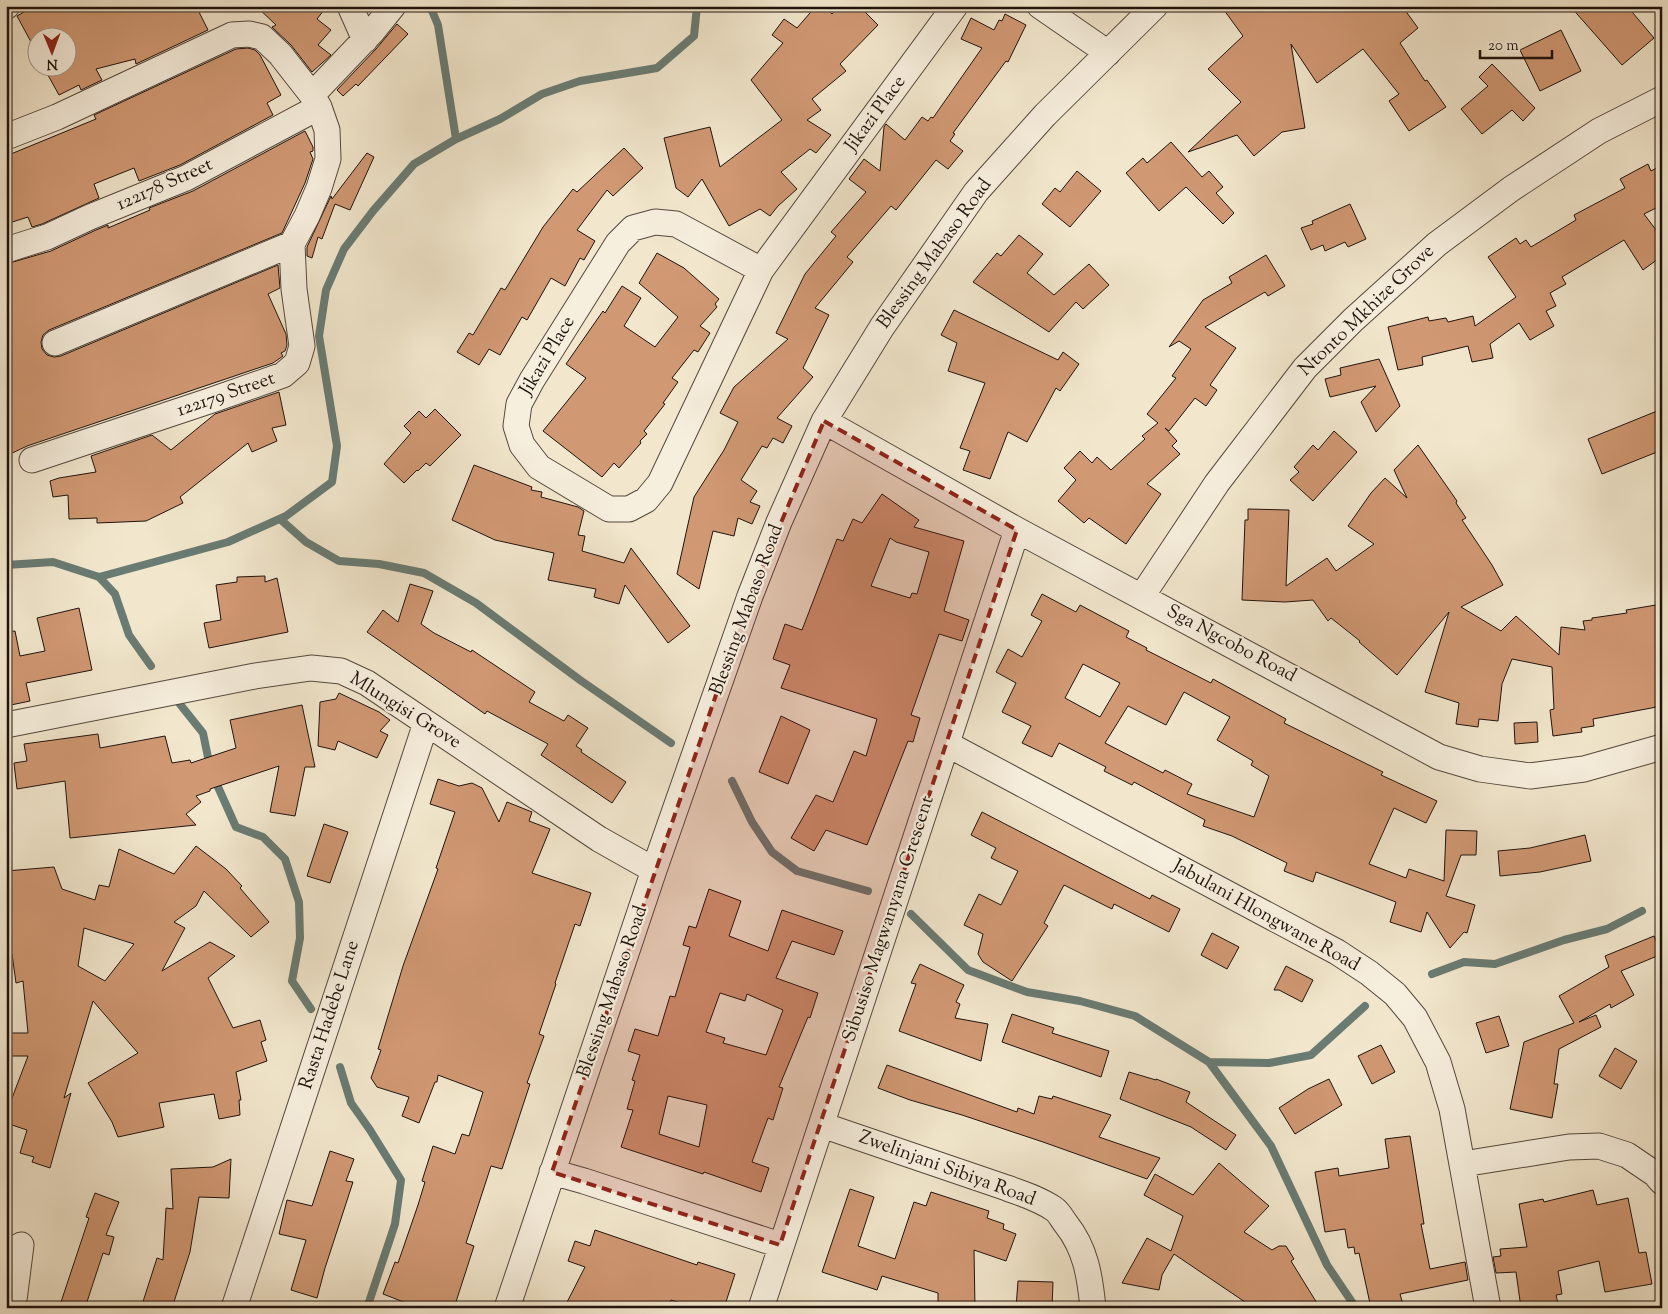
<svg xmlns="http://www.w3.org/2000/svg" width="1668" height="1314" viewBox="0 0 1668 1314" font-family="'Sorts Mill Goudy',serif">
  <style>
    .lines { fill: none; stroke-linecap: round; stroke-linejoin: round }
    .stream { stroke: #697b73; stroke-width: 8 }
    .building { fill: #d09873; stroke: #1f130d; fill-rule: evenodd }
    .minor-casing { stroke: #54483d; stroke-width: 27 }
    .minor { stroke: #f7efde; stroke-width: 25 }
    .marked { fill: #8f2418; fill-opacity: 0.2; stroke: #8f2418; stroke-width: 4; stroke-dasharray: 10 6; stroke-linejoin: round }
    .labels { text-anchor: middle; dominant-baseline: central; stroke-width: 4.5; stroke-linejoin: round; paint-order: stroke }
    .street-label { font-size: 19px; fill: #1f130d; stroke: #f7efde }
  </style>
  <rect width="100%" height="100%" fill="#f2e7cd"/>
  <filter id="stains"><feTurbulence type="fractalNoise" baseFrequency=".004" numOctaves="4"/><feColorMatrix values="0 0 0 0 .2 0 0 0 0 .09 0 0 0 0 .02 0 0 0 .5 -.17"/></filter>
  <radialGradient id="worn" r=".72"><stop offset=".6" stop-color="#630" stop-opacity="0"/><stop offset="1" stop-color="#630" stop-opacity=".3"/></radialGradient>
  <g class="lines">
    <!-- stream -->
    <path class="stream" d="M430,6L438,25L456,139
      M280,519L306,542L339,561L379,564L424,573L476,603L580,680L671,743
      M6,565L53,562L99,577L228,542L286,516L332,482L337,446L319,336L326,290L344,249L373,211L414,164L456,139L500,119L542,94L580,81L657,68L694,36L697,6
      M99,577L115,594L129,635L151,666
      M179,703L203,733L210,767
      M214,778L236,827L263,837L285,859L299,902L300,938L292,981L311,1009
      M732,781L752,822L772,852L797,871L868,891
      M911,914L968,970L1027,992L1080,1001L1135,1016L1209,1062L1271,1146L1327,1265L1356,1308
      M1432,974L1464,962L1495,964L1564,940L1607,929L1642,911
      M1209,1062L1269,1063L1311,1055L1365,1006
      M340,1067L351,1103L370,1130L401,1180L395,1224L367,1308"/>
  </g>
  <!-- building -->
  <path class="building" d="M35,6H196L208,30L136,64L135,59L96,69L102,80L81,90L79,85L59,95L44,68H68V38H38V55L17,16Z
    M256,6H327L317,19L331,30L318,45L331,55L312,72L291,45L272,27L276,25Z
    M816,6H823L832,14L839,6H859L878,25L840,64L846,71L812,99L821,110L807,120L831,135L816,153L810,149L781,172L797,189L778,206L770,216L760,209L729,226L702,179L688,197L676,188L664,138L710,127L720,167L782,120L751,80L783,43L772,35L784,19L797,28Z
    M1221,6H1402L1418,28L1400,43L1425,81L1427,80L1446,107L1409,131L1389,101L1399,94L1363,49L1317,83L1291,44L1305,128L1282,132L1254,156L1237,135L1188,152L1241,102L1208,69L1243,36Z
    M1570,6H1627L1654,38L1622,65Z
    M1005,14L1026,25L1008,62L1006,61L953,133L955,134L950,141L963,151L948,169L936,160L896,210L891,206L847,257L853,262L815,308L829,315L803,368L813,377L777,418L792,426L783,443L773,438L767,448L762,446L741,480L757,491L750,502L760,506L752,524L738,518L734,536L713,531L699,589L677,574L694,497L724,450L738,422L720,413L734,387L788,339L776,333L805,274L836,236L831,232L866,192L849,179L864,159L880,171L884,127L886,124L905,140L922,117L928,121L931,117L933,118L982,48L961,39L971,18L994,30L999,20L1002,21Z
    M397,24L408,34L358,86L356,84L343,96L337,90L376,49Z
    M1561,30L1581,71L1540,91L1520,50Z
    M248,48L255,50L260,55L281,95L267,103L273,115L180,165L139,181L134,168L94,184L99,198L42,224L32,227L28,217L6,224V156L96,119L94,115L236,49Z
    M1492,64L1535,108L1523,121L1512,110L1482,134L1461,109L1488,86L1479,77Z
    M305,131L313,147V151L310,152L313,159L305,183L282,233L49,330L43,335L41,342L42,349L47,355L54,357L61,356L278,265L280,288L268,294L286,334L287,345L285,351L281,353L283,356L273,363L27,446L6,456V264L51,251L96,230L108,225V228L150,210L149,208L193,191Z
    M1171,142L1202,177L1209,171L1223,187L1216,193L1234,213L1223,224L1186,187L1159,211L1126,173L1143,158L1147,163Z
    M624,148L643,168L613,196L607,190L577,230L595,241L584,260L580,258L565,286L551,278L527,320L522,317L500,355L489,349L479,365L457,352L469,333L473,335L501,288L505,290L543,227L573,189L577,192Z
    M367,153L374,157L350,210L335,204L322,239L318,237L312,258L307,256V247L331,196L332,199Z
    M1648,164L1651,171L1662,165V205L1644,214L1662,238V256L1643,270L1624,240L1562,277L1566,284L1550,293L1556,306L1546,311L1554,326L1530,340L1519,323L1490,344L1493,358L1472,362L1468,346L1422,357L1423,365L1398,370L1388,327L1428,317L1429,321L1446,318L1448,322L1473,316L1475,326L1516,297L1488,257L1516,238L1520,244L1526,240L1531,247L1576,220L1574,215L1625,188L1620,179Z
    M1077,171L1101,191L1070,227L1042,204L1055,188L1060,192Z
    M1350,204L1366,239L1348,247L1345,242L1325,251L1323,245L1311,250L1301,228L1313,224L1312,221Z
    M1019,235L1043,254L1027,273L1054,295L1089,264L1109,285L1083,309L1076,302L1049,332L973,282L997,253L1001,256Z
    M657,253L684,268L719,299L715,304L717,307L700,326L710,333L698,352L694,350L672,378L678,382L663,403L665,404L644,431L647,434L640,441L641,443L619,468L614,463L602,477L543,431L586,378L566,364L603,311L605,313L622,286L641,298L624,326L655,347L678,317L639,283Z
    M1266,255L1285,286L1268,296L1265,292L1205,327L1236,348L1210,385L1217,390L1206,406L1195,398L1169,431L1165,428L1177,441L1172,446L1180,454L1147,484L1161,494L1126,544L1089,518L1084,523L1058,501L1076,480L1064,468L1080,451L1092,463L1097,457L1111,470L1145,439L1142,436L1158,423L1147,414L1176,378L1172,376L1191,349L1179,341L1169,347L1203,300L1232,283L1229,277Z
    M954,310L1058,360L1063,352L1079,364L1060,391L1056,388L1027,442L1008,432L990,479L963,470L970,451L960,448L985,383L948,371L957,343L941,335Z
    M1379,359L1400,406L1376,432L1361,402L1376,386L1330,397L1325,379L1341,375L1340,368Z
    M279,392L286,425L272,428L277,441L252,452L248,443L180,497L183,503L146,521L97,523V518L69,519L68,495L53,497L50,481L59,478L96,472L91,456L152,435L171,450L215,414Z
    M435,409L461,435L430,466L426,463L418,471L417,470L404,483L384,464L411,433L404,426L419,411L426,418Z
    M1662,409V450L1602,474L1588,439Z
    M1334,431L1357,452L1313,501L1290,480L1299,472L1294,467L1313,445L1318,450Z
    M1418,445L1457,501L1456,503L1466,518L1462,520L1492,565L1503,585L1461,607L1501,631L1516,616L1559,655L1561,627L1585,630L1583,621L1592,620V618L1627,613L1626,610L1662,604V706L1593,719L1594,726L1581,728L1582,732L1553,736L1550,710L1554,709L1552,667L1512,659L1502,684L1498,721L1479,719L1478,727L1456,724L1459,703L1425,692L1449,612L1397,675L1359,642L1360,641L1331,618L1328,621L1313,600L1285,602L1242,600L1245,520H1248V509L1289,510L1286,586L1327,558L1336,571L1374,544L1348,526L1371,493L1385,478L1407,498L1394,470Z
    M474,465L532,487L531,490L542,492L541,497L578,507L584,511L578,535L585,536L582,551L624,563L631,548L690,626L668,643L625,585L619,604L594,597L596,589L548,580L554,553L495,540L452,520Z
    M882,494L919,520L914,527L964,541L944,611L969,620L962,641L939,634L911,715L920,718L913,742L908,741L867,845L826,830L814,851L791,838L816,795L833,802L854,751L866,756L877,719L781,688L790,665L773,659L785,624L802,630L837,539L843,541L853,519L862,523ZM890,538L896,542L929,552L917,594L912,593L910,598L871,586Z
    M265,576V582L277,578L288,632L209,648L204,623L221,620L216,585L237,582V577Z
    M410,584L433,591L421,624L434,633L471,652L472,650L535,692L529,702L564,721L568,715L588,728L576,746L582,750L581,752L626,782L612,803L541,755L548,744L487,711L485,714L367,632L383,610L398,622Z
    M1042,594L1076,612L1080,605L1129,631L1126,637L1147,648L1146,650L1211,683L1213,679L1286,719L1284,723L1383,772L1381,775L1437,801L1426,823L1394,808L1369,864L1406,878L1409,869L1444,881L1446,830L1477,831L1476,855H1461L1446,896L1475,905L1467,933L1464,932L1450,948L1427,912L1421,932L1390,922L1396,902L1316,872L1313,882L1284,871L1287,863L1232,836L1203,826L1205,820L1134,782L1132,785L1104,771L1106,767L1059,743L1052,757L1022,743L1031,726L1002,712L1016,683L996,672L1008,649L1022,657L1042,621L1031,615ZM1083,664L1120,683L1100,717L1065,698ZM1184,692L1230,717L1217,740L1253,761L1251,765L1269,776L1254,817L1187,794L1192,784L1165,770L1163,773L1105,743L1128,706L1166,725Z
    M79,608L92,670L26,683L30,701L6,706V632L15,631L20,656L45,651L37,618Z
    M339,693L379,712L390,720L380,731L388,735L377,758L338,741L335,750L318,746L320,702L336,699Z
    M302,705L315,767H305L295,816L270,812L279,766L210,789V791L196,796L201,802L186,814L196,825L70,838L65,781L17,789L14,763L27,761L24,744L98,734L100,748L165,736L172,763L190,760L191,763L236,748L230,720Z
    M781,716L810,730L788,784L759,772Z
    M1537,722L1538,742L1515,744L1514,723Z
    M438,779L459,786L472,783L482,788L499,822L507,802L532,812L529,821L550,829L532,873L591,893L580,926L575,924L555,983L556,984L539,1034L544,1036L527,1083L530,1084L502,1169L491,1166L466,1243L474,1246L454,1308H419L383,1294L395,1262L398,1263L418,1205L425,1182L422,1181L433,1146L455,1154L462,1134L469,1136L483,1092L438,1075L437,1082H435L419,1123L402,1116L409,1097L377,1087L371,1078L381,1050L378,1049L403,966L438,869L436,868L455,812L430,804Z
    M982,812L1150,899L1152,895L1180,909L1169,932L1114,904L1112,909L1064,885L1044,923L1048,926L1012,981L983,962L978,954L983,934L964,925L979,894L1001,905L1018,871L991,858L996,848L971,835Z
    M324,824L348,832L330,883L307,876Z
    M1585,835L1591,861L1540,872L1500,876L1498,851L1530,848Z
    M196,846L226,869L242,886L240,888L269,922L251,937L204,891L196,906L174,922L185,928L162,971L210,942L235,956L208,978L233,1028L260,1020L266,1040L261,1042L267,1061L236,1072L241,1100H239L240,1115L219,1119L214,1094L159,1103L164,1127L118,1137L112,1122L88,1083L138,1053L93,1001L64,1098L71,1093L50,1168L32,1162L34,1157L20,1153L27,1130L6,1123V1114L28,1056H6V1033H28L23,981L16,983L12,954L6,955V871L54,867L62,889L95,900L99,885L109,887L119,849L174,874ZM84,928L134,944L105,981L78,966Z
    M709,889L741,901L729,936L768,951L782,910L843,931L834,955L792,941L776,978L818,993L810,1018L808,1017L779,1087L783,1088L773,1120L768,1118L752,1162L769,1168L761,1192L704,1172L703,1174L621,1147L633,1110L627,1109L635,1081L632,1080L640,1055L628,1051L635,1029L658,1036L670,996L675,997L690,947L683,945L689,926L696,928ZM720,993L745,1001L747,994L783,1010L766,1055L723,1043L725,1038L706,1032ZM668,1096L707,1105L699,1147L659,1134Z
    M1212,933L1239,947L1227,969L1201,955Z
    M1654,936L1662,954L1621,971L1634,995L1611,1008L1610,1004L1579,1022L1596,1015L1601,1027L1559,1049L1554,1084H1558L1552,1118L1510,1109L1524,1042L1574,1023L1559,996L1609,967L1605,956Z
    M920,964L964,985L956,1002L960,1004L955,1018L988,1024L981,1061L899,1031L916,984L911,983Z
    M1286,966L1313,980L1302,1002L1279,990H1274Z
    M1012,1014L1054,1028L1052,1033L1109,1051L1101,1077L1002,1042Z
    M1499,1016L1509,1046L1486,1053L1476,1023Z
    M1381,1045L1395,1072L1372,1084L1358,1056Z
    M1615,1048L1637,1061L1621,1089L1599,1076Z
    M887,1065L1017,1112L1018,1108L1034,1114L1039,1096L1052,1099L1053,1096L1111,1115L1099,1137L1160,1158L1147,1179L1043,1142L962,1115L910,1100L878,1088Z
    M1129,1072L1156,1080V1079L1190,1092L1186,1102L1236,1135L1226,1150L1191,1127L1120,1099Z
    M1329,1079L1342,1105L1295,1134L1279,1108L1308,1089Z
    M1410,1136L1424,1224H1421L1430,1269L1465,1262L1468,1280L1400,1294L1404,1308H1371L1359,1253L1355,1254L1354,1247L1348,1248L1345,1229L1325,1232L1315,1172L1338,1168L1339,1176L1389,1168L1385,1139Z
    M330,1151L354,1159L346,1181L353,1182L325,1268L317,1298L291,1290L306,1240L279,1234L287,1200L312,1206Z
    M231,1159L229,1198L199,1197L190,1252L172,1308H141L157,1258L163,1260L166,1208L173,1209L171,1169L213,1167Z
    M1219,1163L1269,1206L1244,1232L1272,1250L1279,1246H1286L1294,1259L1291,1261L1320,1308H1248L1245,1302L1174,1254L1162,1275L1159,1290L1122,1283L1147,1238L1171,1251L1183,1216L1144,1195L1155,1174L1193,1195Z
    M850,1189L874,1197L858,1246L895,1259L914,1202L926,1206L931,1192L989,1211L987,1218L1004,1224L1003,1229L1016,1234L1006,1261L974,1250L975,1308H938V1293L882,1276L877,1290L822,1272Z
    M1593,1190L1597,1205L1628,1198L1639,1253L1646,1252L1652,1284L1605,1292L1599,1261L1558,1271L1562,1294L1556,1295L1559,1308H1521L1516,1272L1496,1273L1493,1257L1501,1256L1500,1249L1527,1247L1519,1204L1543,1199L1544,1202Z
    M95,1193L119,1202L106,1235L114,1237L109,1255L103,1253L85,1308H59L89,1218L86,1217Z
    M595,1230L697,1265L698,1262L735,1274L724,1308H695L671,1300L669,1308H564L585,1267L568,1261L575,1241L590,1246Z
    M1018,1281L1053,1282L1052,1308H1016Z"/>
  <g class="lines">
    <!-- minor casing -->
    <g class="minor-casing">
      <path id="minor" d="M6,6H7
        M350,6L365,40
        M1040,6L1108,53
        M312,95L372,32L393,6
        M6,137L57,117L232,35L249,34L262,37L280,54L312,95L319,107L327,130L328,159L319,188L307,216L292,244L294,289L302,346L297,363L283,375L209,401L32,460
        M6,250L47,237L90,217L186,178L319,107
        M761,270L676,224L655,222L633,228L618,243L532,380L519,404L516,426L522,445L539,467L609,509H629L646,500L660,483L761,270L955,6
        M55,343L292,244
        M824,421L1017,530L1439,757L1480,769L1530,776L1584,769L1662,747
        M1142,596L1217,483L1305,368L1353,320L1437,244L1511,189L1599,131L1662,99
        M6,725L255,676L311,668L341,671L367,683L599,839L654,870
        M947,744L1337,952L1369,973L1395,994L1415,1018L1438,1062L1452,1109L1488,1308
        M822,1125L1007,1188C1023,1194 1040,1199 1054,1209C1059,1212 1062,1219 1066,1224C1086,1249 1090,1277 1093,1308
        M1463,1164L1569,1147L1599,1146L1627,1155L1655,1174L1662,1182
        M552,1172L584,1181L780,1245
        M13,1308L21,1245
        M234,1308L426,723
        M507,1308L654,870L750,596L779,522L824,421L882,327L976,192L1045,115L1155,6
        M761,1308L1017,530"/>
    </g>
    <!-- minor -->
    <use href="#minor" class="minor"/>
  </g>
  <!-- marked area -->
  <path class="marked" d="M824,421L1017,530L780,1245L552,1172L750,596Z"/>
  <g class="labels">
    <!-- street labels -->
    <g class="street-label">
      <text transform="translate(876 114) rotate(-54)">Jikazi Place</text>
      <text transform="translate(165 185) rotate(-24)">122178 Street</text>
      <text transform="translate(935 254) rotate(-54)">Blessing Mabaso Road</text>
      <text transform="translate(1367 311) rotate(-44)">Ntonto Mkhize Grove</text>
      <text transform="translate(548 356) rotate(-59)">Jikazi Place</text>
      <text transform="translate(226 395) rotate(-19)">122179 Street</text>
      <text transform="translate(747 610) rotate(-70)">Blessing Mabaso Road</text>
      <text transform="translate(1231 644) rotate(28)">Sga Ngcobo Road</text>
      <text transform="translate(405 711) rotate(32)">Mlungisi Grove</text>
      <text transform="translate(1266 916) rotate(29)">Jabulani Hlongwane Road</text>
      <text transform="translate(889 919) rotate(-72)">Sibusiso Magwanyana Crescent</text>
      <text transform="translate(613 992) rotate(-71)">Blessing Mabaso Road</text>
      <text transform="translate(330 1015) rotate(-72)">Rasta Hadebe Lane</text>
      <text transform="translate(947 1169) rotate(20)">Zwelinjani Sibiya Road</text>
    </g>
  </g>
  <!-- margin -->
  <rect width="1668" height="1314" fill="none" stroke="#f2e7cd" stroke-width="25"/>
  <rect x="8" y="8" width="1653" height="1299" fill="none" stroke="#1f130d" stroke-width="2.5"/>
  <rect x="12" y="12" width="1643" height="1289" fill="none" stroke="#1f130d"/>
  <!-- north arrow -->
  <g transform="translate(52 52) rotate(179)"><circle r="24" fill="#f7efde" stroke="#a1978a"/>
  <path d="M0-4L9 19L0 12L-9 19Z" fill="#8f2418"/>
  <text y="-8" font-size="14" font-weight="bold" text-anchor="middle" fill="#1f130d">N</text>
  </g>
  <!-- scale -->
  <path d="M1480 50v8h72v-8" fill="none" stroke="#1f130d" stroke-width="2.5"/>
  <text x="1488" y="50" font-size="15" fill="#1f130d" stroke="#f7efde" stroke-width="4" paint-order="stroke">20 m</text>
  <rect width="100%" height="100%" filter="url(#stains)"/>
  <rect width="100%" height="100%" fill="url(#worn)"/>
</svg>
